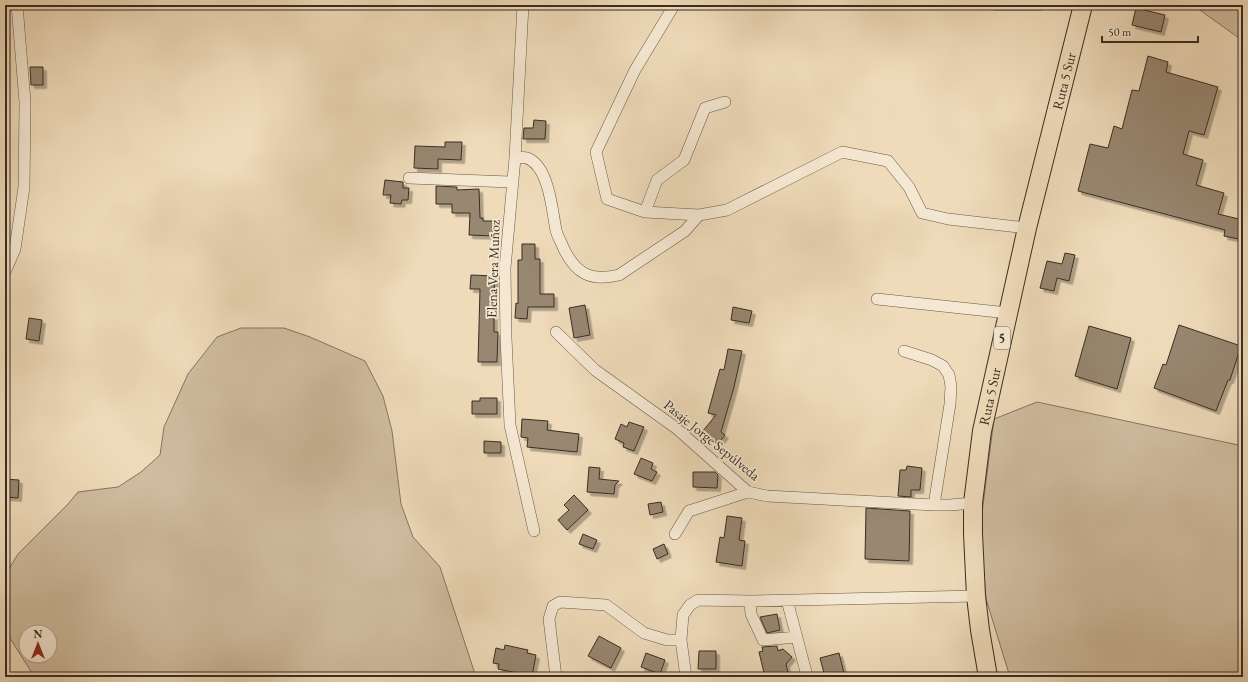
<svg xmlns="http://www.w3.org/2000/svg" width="1248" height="682" viewBox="0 0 1248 682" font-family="'EB Garamond',serif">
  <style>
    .green { fill: #d0bda0; stroke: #847561; fill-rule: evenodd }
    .building { fill: #988771; stroke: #392d22; filter: url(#shadow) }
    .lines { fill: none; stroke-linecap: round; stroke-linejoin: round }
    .minor-casing { stroke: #665848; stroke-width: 12 }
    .trunk-casing { stroke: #392d22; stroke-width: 20 }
    .minor { stroke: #f5e8d2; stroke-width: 11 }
    .trunk { stroke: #efdbba; stroke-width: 18 }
    .labels { text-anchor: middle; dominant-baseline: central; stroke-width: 3.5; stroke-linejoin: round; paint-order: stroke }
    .shield { fill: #f5e8d2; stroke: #716557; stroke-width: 1 }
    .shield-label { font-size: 13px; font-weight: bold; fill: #392d22 }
    .street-label { font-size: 14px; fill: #392d22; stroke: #f5e8d2 }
  </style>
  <defs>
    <filter id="shadow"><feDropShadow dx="3.5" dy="3.5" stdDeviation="0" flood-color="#0004"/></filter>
  </defs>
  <rect width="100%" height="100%" fill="#efdbba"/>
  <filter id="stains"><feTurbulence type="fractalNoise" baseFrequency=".005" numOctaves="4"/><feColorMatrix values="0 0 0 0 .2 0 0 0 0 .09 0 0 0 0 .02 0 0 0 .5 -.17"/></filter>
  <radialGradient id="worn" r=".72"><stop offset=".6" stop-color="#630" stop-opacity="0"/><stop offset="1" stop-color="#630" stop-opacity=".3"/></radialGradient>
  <!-- green -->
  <path class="green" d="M1193,5H1243V41Z
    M241,328H284L310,337L365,361L383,396L392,431L401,504L413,537L440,567L476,677H178L32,673L6,632L5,582L6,574L18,554L68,504L78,492L118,487L141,472L160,455L164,427L188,374L217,337ZM26,632H50V656H26Z
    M1037,402L1243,446V677H1010L986,599L980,529L994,419Z"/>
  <!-- building -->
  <path class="building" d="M1136,8L1165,15L1161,32L1132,25Z
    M1148,56L1168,62L1166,72L1218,87L1204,135L1189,131L1183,154L1203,160L1196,185L1224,193L1218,214L1243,220V240L1224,236L1225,230L1078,191L1090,144L1108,148L1114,126L1122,129L1132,90L1139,91Z
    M30,67H43V85H31Z
    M534,120L546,121L545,139H523L524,128H533Z
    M445,142H462L461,160L438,159V169L414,168L415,146L445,147Z
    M385,180L403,182V188H409L408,200H402L401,204L390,203L391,195H383Z
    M436,186L457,187V190L479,189L480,218H483V221H494V236L469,235L470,213H452V204H436Z
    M522,244H535V259H540V294H554V307H528L527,319L515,318L516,303L518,304V260H522Z
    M1065,253L1075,255L1069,281L1057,278L1054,291L1040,288L1047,261L1062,264Z
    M471,275L495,276L493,306H494V332H498L497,362H478L480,289H470Z
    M585,305L590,335L574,338L569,308Z
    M733,307L752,311L749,323L731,320Z
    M29,318L42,320L39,341L26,339Z
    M1179,325L1241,346L1230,380H1228L1216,411L1154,388L1163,364L1166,365Z
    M1089,326L1131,338L1117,389L1075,376Z
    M728,349L742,351L734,387L721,432L725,435L718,444L702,432L716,415L708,413L720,369L724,370Z
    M480,398H497V414H472V401H480Z
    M522,419L548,421L547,430L579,434L577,452L527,447L528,438L521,437Z
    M629,422L644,427L634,451L623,447L624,443L615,439L621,424L627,427Z
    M484,441L501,442V453H484Z
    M641,458L653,463L651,469L657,472L652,481L634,474Z
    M907,466L922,468L920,490H911V497L898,496L900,470H906Z
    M589,467L600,468L599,479L619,481L615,485L614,494L587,492Z
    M693,472H715L718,475L717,488L693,487Z
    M5,479L19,480L18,498L5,497Z
    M574,495L588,510L567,530L558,520L569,510L564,505Z
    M661,502L663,512L650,515L648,504Z
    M866,508L910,511L909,561L865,559Z
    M727,516L742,518L739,540L745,541L742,566L716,562L720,537L724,538Z
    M583,534L597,540L593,549L579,544Z
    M664,544L668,554L657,559L653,549Z
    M777,614L780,630L767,633L760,617Z
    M599,636L621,648L611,668L588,656Z
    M505,645L528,650L527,653L536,655L532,676L498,669L499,664L493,663L496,648L504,650Z
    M777,646L778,651L783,649L792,657L786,664L789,677H765L759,652L763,651L762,647Z
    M699,651H716V669H698Z
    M646,653L665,660L660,674L641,667Z
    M839,653L845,677H825L820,658Z"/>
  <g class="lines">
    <!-- minor casing -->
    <g class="minor-casing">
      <path id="minor" d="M523,5L515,158L505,268L506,338L510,425L534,531
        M673,5V7L635,70L596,152L607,199L645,212L699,215
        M996,5H1039
        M515,158C519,158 524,157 527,158C549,166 552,210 556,230C557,236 561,241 563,247C575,273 590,282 619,275L685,231L699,215L727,210L842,152L888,161L909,187L922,213L948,219L1027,228
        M409,178L513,182
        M645,212L657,180L684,160L705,108L725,102
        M5,272L15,249L24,187L25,102L17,5
        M877,299L1008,313
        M556,332L595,370L676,428L748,492L767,496L934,505H950L973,503
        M904,351L932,360L943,366L949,375L951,386L950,404L934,505
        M675,534L689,511L748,492
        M787,600L807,676
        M750,601L751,614L763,640L797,637
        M556,677L549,619L553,606L560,602L606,605L644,633L667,640H681
        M686,677L681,640L683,615L690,605L698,600L750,601L976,596"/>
    </g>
    <!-- trunk casing -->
    <g class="trunk-casing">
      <g id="trunk">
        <path id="s1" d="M988,677L980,630L976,596L973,534V503L982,431L1027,228L1083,5"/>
      </g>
    </g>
    <!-- minor -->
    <use href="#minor" class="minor"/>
    <!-- trunk -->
    <use href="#trunk" class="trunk"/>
  </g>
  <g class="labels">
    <!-- shield labels -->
    <rect class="shield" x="994" y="327" width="16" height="22" rx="3"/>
    <g class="shield-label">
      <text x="1002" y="338">5</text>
    </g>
    <!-- street labels -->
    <g class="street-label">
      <text stroke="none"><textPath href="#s1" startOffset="607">Ruta 5 Sur</textPath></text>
      <text transform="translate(493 269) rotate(-88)">Elena Vera Muñoz</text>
      <text stroke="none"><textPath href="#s1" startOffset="283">Ruta 5 Sur</textPath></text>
      <text transform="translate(712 440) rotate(39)">Pasaje Jorge Sepúlveda</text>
    </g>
  </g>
  <!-- margin -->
  <rect width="1248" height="682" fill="none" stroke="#efdbba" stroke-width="20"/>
  <rect x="6" y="6" width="1236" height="670" fill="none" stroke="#392d22" stroke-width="2"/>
  <rect x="10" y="10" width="1228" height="662" fill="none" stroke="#392d22"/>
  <!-- north arrow -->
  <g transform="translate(38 644)"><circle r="19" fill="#f5e8d2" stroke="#aa9d8c"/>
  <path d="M0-3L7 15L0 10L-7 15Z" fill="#8f2418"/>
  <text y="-6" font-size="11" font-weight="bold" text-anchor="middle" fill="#392d22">N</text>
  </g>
  <!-- scale -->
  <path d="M1102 36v6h96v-6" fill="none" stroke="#392d22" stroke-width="2"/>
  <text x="1108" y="36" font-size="12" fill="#392d22" stroke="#f5e8d2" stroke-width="3" paint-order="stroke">50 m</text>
  <rect width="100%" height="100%" filter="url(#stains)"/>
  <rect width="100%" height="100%" fill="url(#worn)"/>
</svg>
